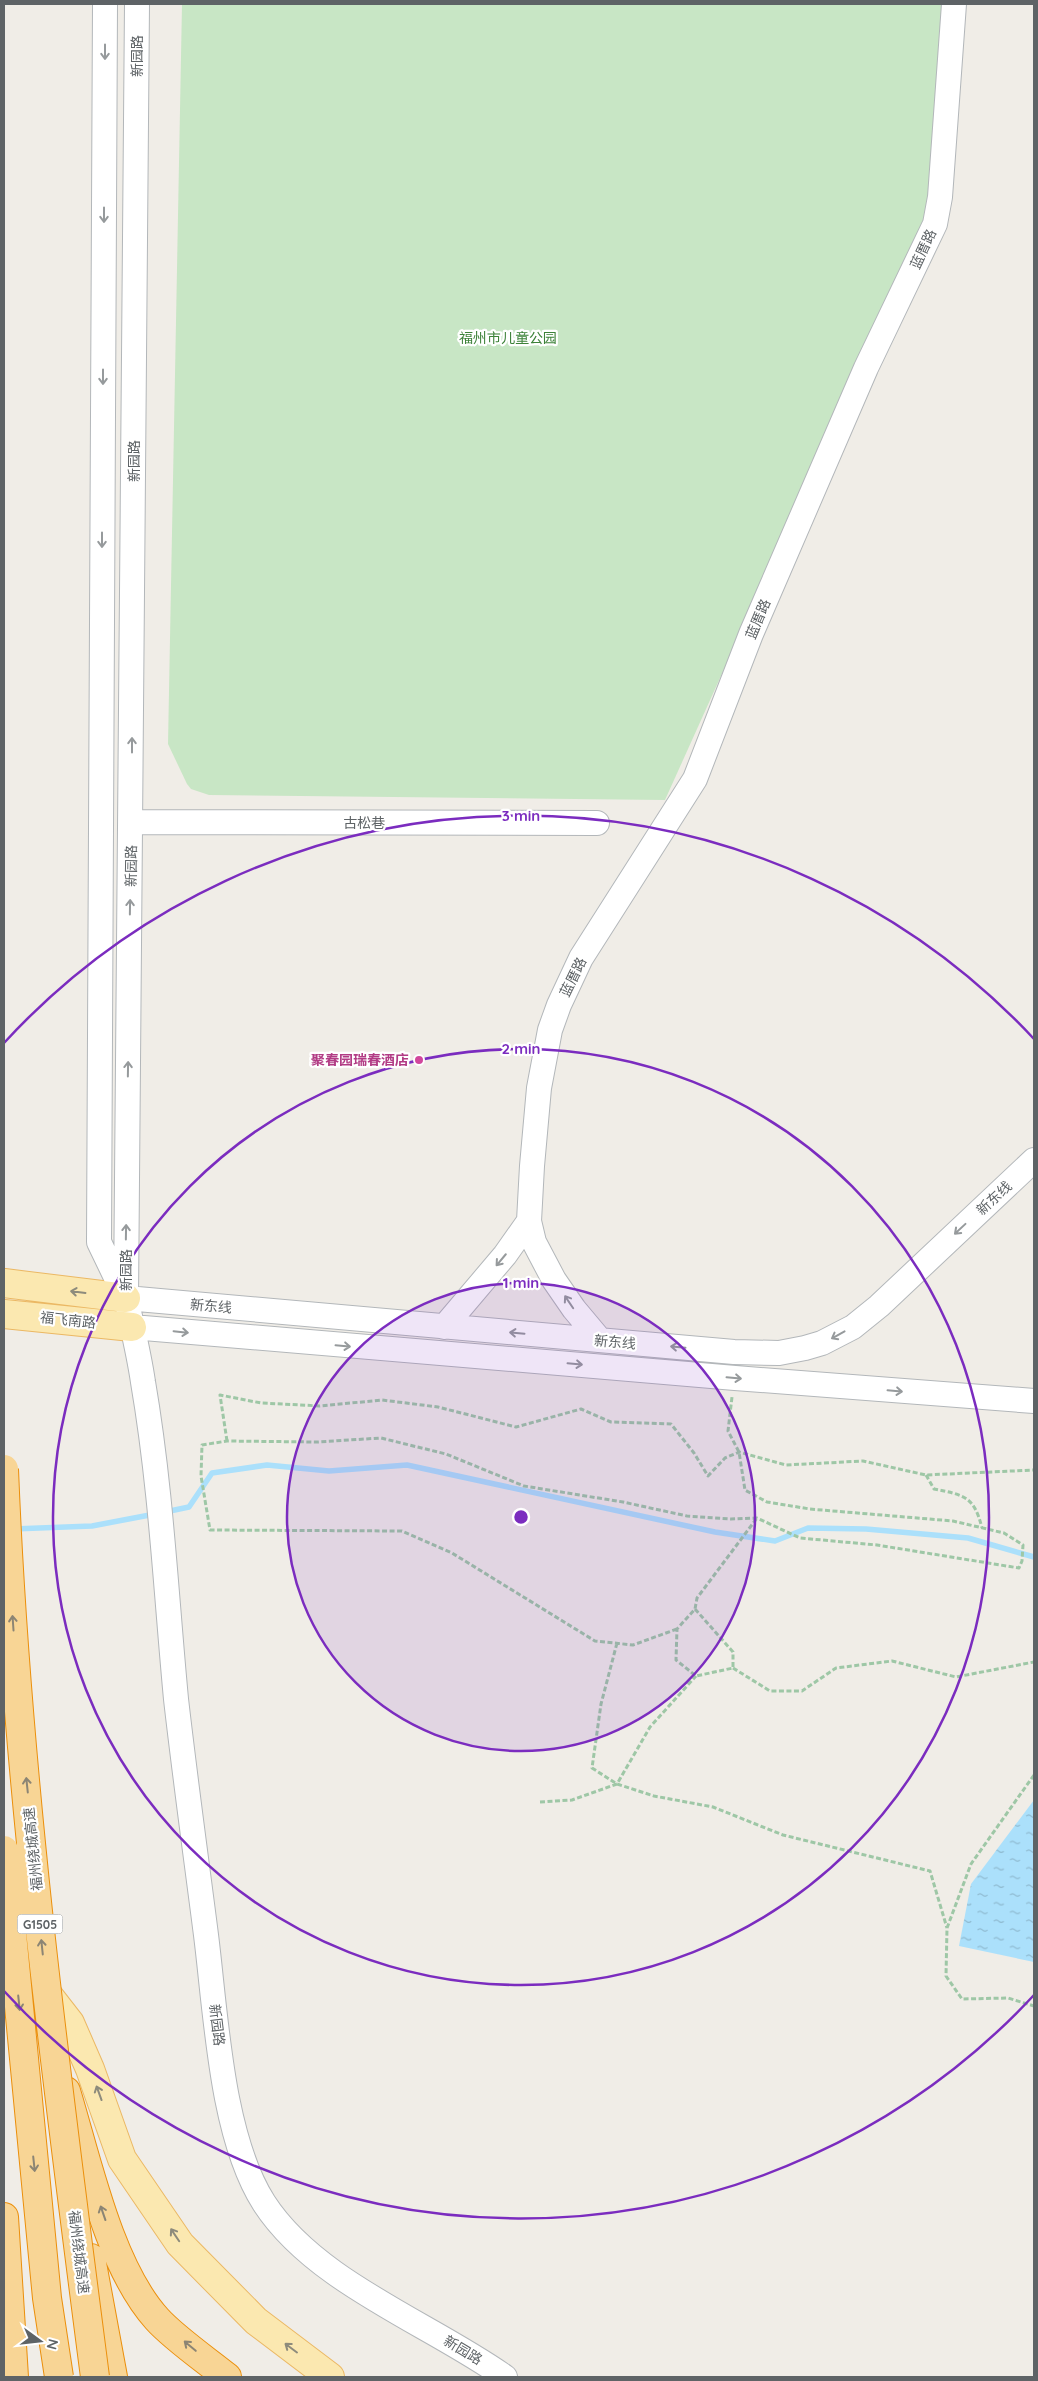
<svg xmlns="http://www.w3.org/2000/svg" width="1038" height="2381" viewBox="0 0 1038 2381" font-family="Quicksand,'Noto Sans SC',sans-serif">
  <style>
    .green { fill: #c8e6c5 }
    .water { fill: url(#water-ripples) }
    .lines { fill: none; stroke-linecap: round; stroke-linejoin: round }
    .stream { stroke: #abe0fb; stroke-width: 5.5 }
    .secondary-casing { stroke: #b3b7ba; stroke-width: 26 }
    .primary-casing { stroke: #ebb864; stroke-width: 30 }
    .highway-casing { stroke: #eb8f0b; stroke-width: 30 }
    .path { stroke: #9ec7a6; stroke-width: 3; stroke-dasharray: 5 2.5; stroke-linecap: butt }
    .secondary { stroke: #fff; stroke-width: 24 }
    .primary { stroke: #fbe8b0; stroke-width: 28 }
    .highway { stroke: #f8d595; stroke-width: 28 }
    .highway-bridge-casing { stroke: #eb8f0b; stroke-width: 30; stroke-linecap: butt }
    .highway-bridge { stroke: #f8d595; stroke-width: 28 }
    .oneway { stroke: #969a9c }
    .oneway2 { stroke: #8d8b7c }
    .oneway3 { stroke: #8c8574 }
    .ring { fill: none; stroke: #7b2cbf; stroke-width: 2.5 }
    .hotel-dot { fill: #d1479c; stroke: #fff; stroke-width: 2 }
    .labels { text-anchor: middle; dominant-baseline: central; stroke-width: 4.5; stroke-linejoin: round; paint-order: stroke }
    .shield { fill: #fff; stroke: #8e9294; stroke-width: 1 }
    .shield-label { font-size: 12px; font-weight: bold; fill: #5e6366 }
    .street-label { font-size: 14px; fill: #5e6366; stroke: #fff }
    .park-label { font-size: 14px; fill: #3d8239; stroke: #fff }
    .hotel-label { font-size: 14px; font-weight: bold; fill: #b23c85; stroke: #fff; text-anchor: end }
    .centre { fill: #7b2cbf; stroke: #fff; stroke-width: 2.5 }
    .ring-label { font-size: 15px; text-anchor: middle; font-weight: bold; fill: #7b2cbf; stroke: #fff; stroke-width: 4.5; stroke-linejoin: round; paint-order: stroke }
  </style>
  <defs>
    <pattern id="water-ripples" width="26" height="14" patternUnits="userSpaceOnUse" patternTransform="scale(1.25)"><rect width="26" height="14" fill="#abe0fb"/><path d="M2 4q2-2 4 0t4 0M15 11q2-2 4 0t4 0" fill="none" stroke="#8eb9cf"/></pattern>
  </defs>
  <rect width="100%" height="100%" fill="#f0ede7"/>
  <!-- green -->
  <path class="green" d="M182,4H945L932,191L926,221L665,800L209,795L191,789L187,784L168,744Z"/>
  <!-- water -->
  <path class="water" d="M1034,1800V1962L959,1946L971,1884Z"/>
  <g class="lines">
    <!-- stream -->
    <path class="stream" d="M165,1512L189,1507L212,1473L267,1465L329,1471L407,1465L715,1532L775,1541L808,1528L866,1529L968,1538L1034,1557
      M13,1529L92,1526L155,1514"/>
    <!-- secondary casing -->
    <g class="secondary-casing">
      <path id="secondary" d="M105,4L99,1242L123,1292
        M137,4L126,1298C132,1326 139,1354 143,1382C161,1487 166,1593 176,1699C185,1778 196,1857 206,1935C216,2014 221,2136 264,2203C315,2282 429,2323 505,2377
        M131,822L597,823
        M126,1298L734,1352L779,1353L805,1348L822,1343L853,1327L879,1306L1034,1160
        M132,1327L735,1378L1034,1401
        M444,1327L505,1255L529,1221
        M600,1340L574,1309L554,1280L534,1242L529,1221L532,1166L539,1088L550,1030L559,1005L581,958L695,779L751,634L866,368L935,224L940,197L954,4"/>
    </g>
    <!-- primary casing -->
    <g class="primary-casing">
      <path id="primary" d="M4,1283L126,1298
        M4,1314L132,1327
        M4,1949L28,1969L70,2023L90,2069L122,2159L180,2244L256,2321L330,2377"/>
    </g>
    <!-- highway casing -->
    <g class="highway-casing">
      <path id="highway" d="M66,2091C87,2160 109,2266 157,2319C174,2338 206,2360 227,2377
        M4,2217L14,2377
        M91,2258L113,2377"/>
    </g>
    <!-- path -->
    <path class="path" d="M227,1441L220,1395L261,1403L320,1406L382,1400L438,1407L516,1427L581,1409L611,1422L671,1424L694,1453L708,1476L725,1458L739,1452L786,1465L863,1461L926,1475L1034,1470
      M926,1475L934,1489C964,1495 974,1496 982,1528
      M695,1609L733,1652V1668L696,1676L676,1660L677,1629L695,1609L697,1598L757,1518
      M677,1629L633,1645L595,1641L452,1553L402,1531L210,1530L201,1476L202,1445L227,1441L317,1442L381,1438L446,1454L524,1486L623,1502L687,1516L731,1519L757,1518L800,1538L877,1545L1019,1568L1022,1561L1023,1545L1004,1533L953,1521L810,1509L767,1502L745,1490L739,1452L728,1431L732,1397
      M617,1643L601,1704L592,1768L617,1784L654,1796L713,1807L783,1835L930,1871L947,1928
      M733,1668L770,1691H802L836,1668L892,1661L956,1677L1034,1662
      M1034,1775L971,1864L947,1928L946,1976L962,1999L1008,1998L1034,2006
      M540,1802L572,1800L617,1784L650,1727L696,1676"/>
    <!-- secondary -->
    <use href="#secondary" class="secondary"/>
    <!-- primary -->
    <use href="#primary" class="primary"/>
    <!-- highway -->
    <use href="#highway" class="highway"/>
    <!-- highway-bridge casing -->
    <g class="highway-bridge-casing">
      <path id="highway-bridge" d="M4,1469C16,1773 56,2076 95,2377
        M4,1850L47,2298L59,2377"/>
    </g>
    <!-- highway-bridge -->
    <use href="#highway-bridge" class="highway-bridge"/>
  </g>
  <!-- one-way arrows -->
  <defs><path id="oneway-shaft" d="M-6 0H5M1.5-3L5.5 0L1.5 3" fill="none" stroke-width="1.6" stroke-linecap="round" stroke-linejoin="round" transform="scale(1.25)"/></defs>
  <g class="oneway">
    <use href="#oneway-shaft" transform="translate(105 52) rotate(90)"/>
    <use href="#oneway-shaft" transform="translate(104 215) rotate(90)"/>
    <use href="#oneway-shaft" transform="translate(103 377) rotate(90)"/>
    <use href="#oneway-shaft" transform="translate(102 540) rotate(90)"/>
    <use href="#oneway-shaft" transform="translate(132 745) rotate(-90)"/>
    <use href="#oneway-shaft" transform="translate(130 907) rotate(-89)"/>
    <use href="#oneway-shaft" transform="translate(128 1069) rotate(-89)"/>
    <use href="#oneway-shaft" transform="translate(960 1229) rotate(137)"/>
    <use href="#oneway-shaft" transform="translate(126 1232) rotate(-89)"/>
    <use href="#oneway-shaft" transform="translate(501 1260) rotate(130)"/>
    <use href="#oneway-shaft" transform="translate(569 1302) rotate(-124)"/>
    <use href="#oneway-shaft" transform="translate(181 1332) rotate(6)"/>
    <use href="#oneway-shaft" transform="translate(517 1333) rotate(-175)"/>
    <use href="#oneway-shaft" transform="translate(838 1335) rotate(151)"/>
    <use href="#oneway-shaft" transform="translate(343 1346) rotate(5)"/>
    <use href="#oneway-shaft" transform="translate(678 1347) rotate(-175)"/>
    <use href="#oneway-shaft" transform="translate(575 1364) rotate(5)"/>
    <use href="#oneway-shaft" transform="translate(734 1378) rotate(5)"/>
    <use href="#oneway-shaft" transform="translate(895 1391) rotate(5)"/>
  </g>
  <g class="oneway2">
    <use href="#oneway-shaft" transform="translate(78 1292) rotate(-173)"/>
    <use href="#oneway-shaft" transform="translate(99 2093) rotate(-110)"/>
    <use href="#oneway-shaft" transform="translate(175 2235) rotate(-124)"/>
    <use href="#oneway-shaft" transform="translate(291 2348) rotate(-143)"/>
  </g>
  <g class="oneway3">
    <use href="#oneway-shaft" transform="translate(13 1623) rotate(-94)"/>
    <use href="#oneway-shaft" transform="translate(27 1785) rotate(-96)"/>
    <use href="#oneway-shaft" transform="translate(42 1947) rotate(-96)"/>
    <use href="#oneway-shaft" transform="translate(19 2003) rotate(84)"/>
    <use href="#oneway-shaft" transform="translate(34 2164) rotate(84)"/>
    <use href="#oneway-shaft" transform="translate(103 2213) rotate(-109)"/>
    <use href="#oneway-shaft" transform="translate(190 2346) rotate(-140)"/>
  </g>
  <!-- distance rings -->
  <circle cx="521" cy="1517" r="234" fill="#7b2cbf" fill-opacity=".12"/>
  <g class="ring">
    <circle cx="521" cy="1517" r="234"/>
    <circle cx="521" cy="1517" r="468"/>
    <path d="M1034 1995A701 701 0 0 1 4 1991M4 1043A701 701 0 0 1 1034 1039"/>
  </g>
  <!-- markers -->
  <circle class="hotel-dot" cx="419" cy="1060" r="5"/>
  <g class="labels">
    <!-- shield labels -->
    <rect class="shield" x="17.5" y="1914.5" width="45" height="19" rx="4"/>
    <g class="shield-label">
      <text x="40" y="1924">G1505</text>
    </g>
    <!-- street labels -->
    <g class="street-label">
      <text transform="translate(137 56) rotate(-90)">新园路</text>
      <text transform="translate(923 249) rotate(-65)">蓝厝路</text>
      <text transform="translate(134 461) rotate(-90)">新园路</text>
      <text transform="translate(758 619) rotate(-67)">蓝厝路</text>
      <text x="364" y="823">古松巷</text>
      <text transform="translate(131 866) rotate(-89)">新园路</text>
      <text transform="translate(573 977) rotate(-64)">蓝厝路</text>
      <text transform="translate(994 1198) rotate(-43)">新东线</text>
      <text transform="translate(126 1270) rotate(-90)">新园路</text>
      <text transform="translate(211 1306) rotate(5)">新东线</text>
      <text transform="translate(68 1320) rotate(6)">福飞南路</text>
      <text transform="translate(615 1342) rotate(5)">新东线</text>
      <text transform="translate(33 1849) rotate(-96)">福州绕城高速</text>
      <text transform="translate(217 2025) rotate(83)">新园路</text>
      <text transform="translate(79 2252) rotate(83)">福州绕城高速</text>
      <text transform="translate(463 2350) rotate(31)">新园路</text>
    </g>
    <!-- park labels -->
    <g class="park-label">
      <text x="508" y="338">福州市儿童公园</text>
    </g>
    <!-- hotel labels -->
    <g class="hotel-label">
      <text x="409" y="1060">聚春园瑞春酒店</text>
    </g>
  </g>
  <circle cx="521" cy="1517" r="8" class="centre"/>
  <g class="ring-label">
    <text x="521" y="821">3 min</text>
    <text x="521" y="1054">2 min</text>
    <text x="521" y="1288">1 min</text>
  </g>
  <!-- border -->
  <rect width="1038" height="2381" fill="none" stroke="#5e6366" stroke-width="10"/>
  <!-- north arrow -->
  <g transform="translate(40 2341) rotate(105)" stroke="#ffffff" stroke-width="4" paint-order="stroke">
  <path d="M0-4L9 19L0 12L-9 19Z" fill="#5e6366"/>
  <text y="-8" font-size="14" font-weight="bold" text-anchor="middle" fill="#5e6366">N</text>
  </g>
</svg>
